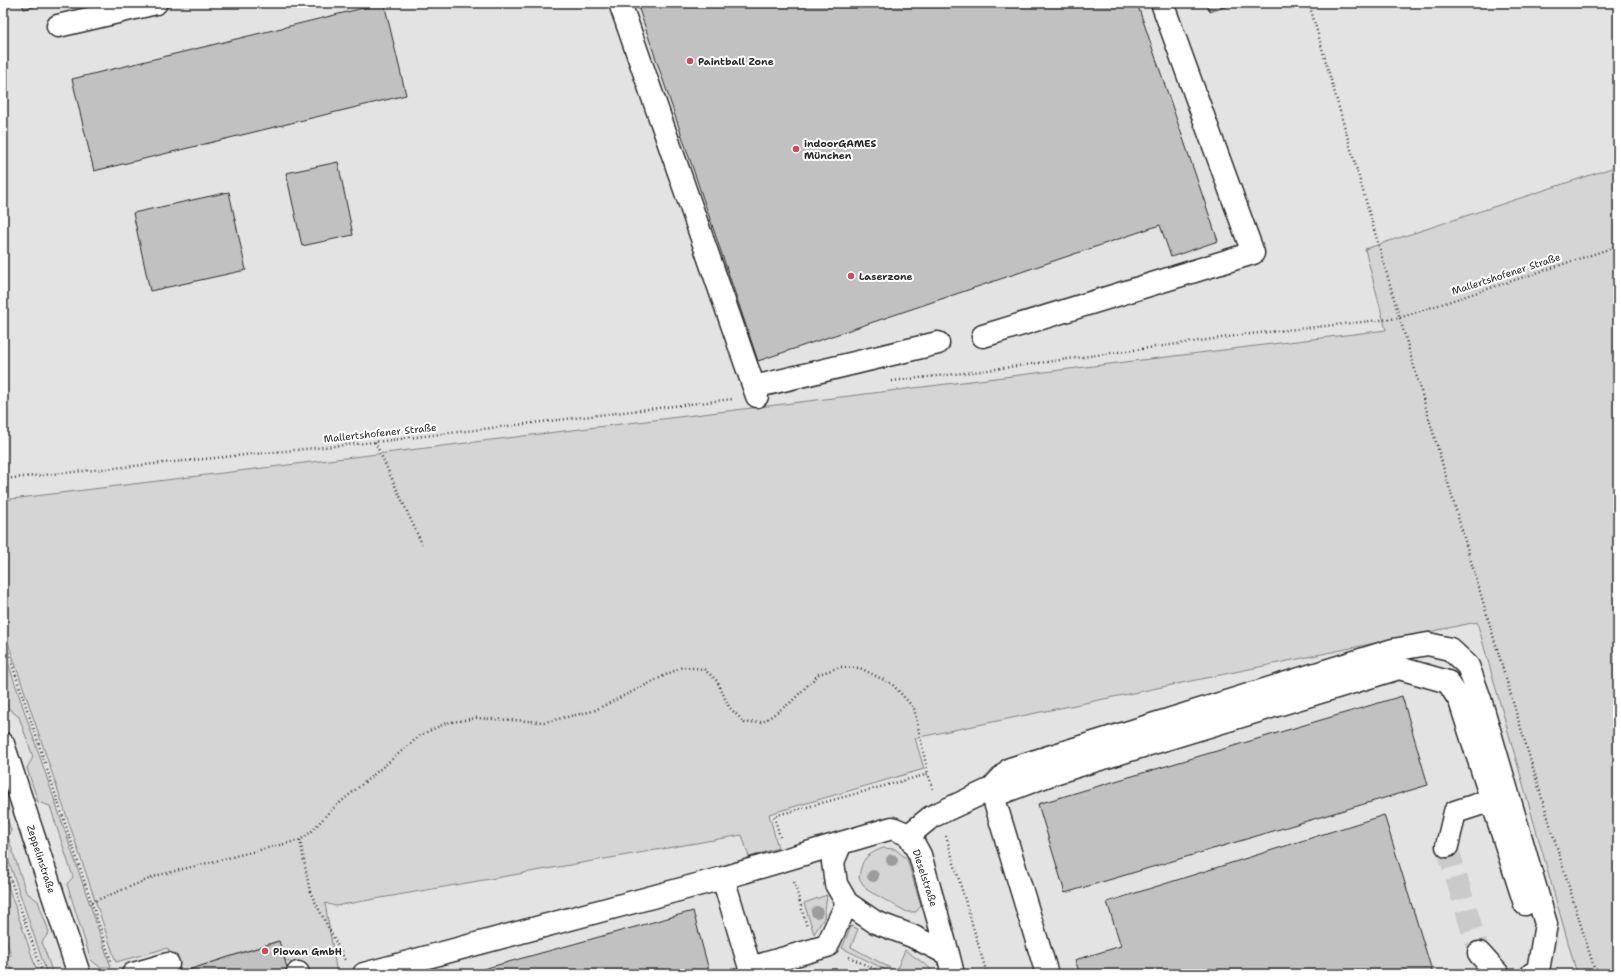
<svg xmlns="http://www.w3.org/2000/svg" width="1621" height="977" viewBox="0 0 1621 977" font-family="'Shantell Sans',sans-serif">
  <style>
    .built { fill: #e3e3e3 }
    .green { fill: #d5d5d5; stroke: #808080 }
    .building { fill: #c1c1c1; stroke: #2b2b2b }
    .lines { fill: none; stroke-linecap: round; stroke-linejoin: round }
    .minor-tunnel { stroke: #cacaca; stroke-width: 22; stroke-dasharray: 22 11; stroke-linecap: butt }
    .minor-casing { stroke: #2b2b2b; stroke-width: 25 }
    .path { stroke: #2b2b2b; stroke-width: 2.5; stroke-dasharray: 1 3; stroke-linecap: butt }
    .minor { stroke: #fff; stroke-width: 22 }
    .tree { fill: #9c9c9c }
    .poi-dot { fill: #d1495b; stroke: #fff; stroke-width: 1.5 }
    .labels { text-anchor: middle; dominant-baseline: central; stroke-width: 4; stroke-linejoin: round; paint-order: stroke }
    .poi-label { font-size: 10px; font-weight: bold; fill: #2b2b2b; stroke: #fff; text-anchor: start }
    .street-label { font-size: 10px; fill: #2b2b2b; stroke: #fff }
  </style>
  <rect width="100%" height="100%" fill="#f2f2f2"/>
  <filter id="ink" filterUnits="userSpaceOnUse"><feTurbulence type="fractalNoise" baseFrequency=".025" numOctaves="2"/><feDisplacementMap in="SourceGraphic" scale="8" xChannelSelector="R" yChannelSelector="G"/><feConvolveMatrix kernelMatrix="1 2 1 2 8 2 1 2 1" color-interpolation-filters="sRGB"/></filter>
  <g filter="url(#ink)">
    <!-- built -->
    <path class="built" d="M3,3H1618V166L1365,249L1387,330L3,500Z
      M1477,622L1577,974H3V628L116,962L924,736Z"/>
    <!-- green -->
    <path class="green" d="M1618,166V974H1577L1477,622L915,738L924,769L769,814L778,848L749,857L742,835L335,906L325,903L337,974H306L304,968L285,960L278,941L182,972L167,948L116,962L3,628V500L1386,330L1365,249Z
      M3,648L111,967H100L91,960L67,884L73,877L50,806L38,802L27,768L33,757L19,717L8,708L3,695Z
      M3,819L8,822L11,830L8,837L26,892L38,901L49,932L42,942L53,974H47L3,844Z
      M883,848L895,849L907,859L921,906L916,912H907L867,890L859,878C862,859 864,856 883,848Z
      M3,871L38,974H13L11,967L3,969V958L11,955L3,930Z
      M827,895L824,918L814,934L804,903Z
      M851,926L858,929L851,947L896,971L905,950L929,967L933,974H894L842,948Z"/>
    <!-- building -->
    <path class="building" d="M22,3H48L24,9Z
      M384,3L406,95L94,171L72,79Z
      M637,3H1137L1218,241L1171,257L1160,225L758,361Z
      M1206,3H1236L1210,12Z
      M338,162L353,235L302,246L286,173Z
      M229,192L246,270L150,291L133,213Z
      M1402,696L1428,785L1065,893L1038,804Z
      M1384,815L1433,974H1080L1075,960L1121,946L1107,902Z
      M693,911L710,974H465Z
      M279,941L289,974H182V972Z"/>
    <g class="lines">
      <!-- minor-tunnel -->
      <path class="minor-tunnel" d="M1447,846L1479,953"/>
      <!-- minor casing -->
      <g class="minor-casing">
        <path id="minor" d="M620,3L757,396
          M58,26L156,3
          M983,336L1253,253L1162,3
          M754,387L938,343
          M3,744L79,974
          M991,789L1047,974
          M993,796L1054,773L1399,668L1448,682L1460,701L1525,904
          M892,828L909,835L920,855L948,954L912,936L875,922L847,903L836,884L833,862L841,843Z
          M909,835L931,817L991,789L1010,769L1393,650L1428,644L1450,649L1468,666L1480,699L1546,924L1538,971L1532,974
          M1447,846L1455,812L1492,800
          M723,878L750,968L827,946L847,903
          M1479,953L1498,974
          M948,954L953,974
          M298,973V974
          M133,974L168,964
          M364,974L723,878L841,843"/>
      </g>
      <!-- path -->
      <path class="path" d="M1309,3C1402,328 1496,652 1596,974
        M892,381L981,371L1250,334L1399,318L1618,246
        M375,442L422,544
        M3,479L375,442L732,399
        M3,637L111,961
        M946,836L987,974
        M780,837L774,816L928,774L933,789
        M300,840L310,892L345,960
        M3,858L43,974
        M794,882L807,927
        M92,902L159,875L300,840L311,832L330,811L421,735L446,723L476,718L545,722L593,711L682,667L704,669L717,681L729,707L745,723L763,722L790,703L819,674L840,667L860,668L892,684L914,708L928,774
        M849,957L885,974"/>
      <!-- minor -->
      <use href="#minor" class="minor"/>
    </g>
    <!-- trees -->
    <g class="tree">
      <circle cx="892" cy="860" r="6"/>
      <circle cx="873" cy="876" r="6"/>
      <circle cx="817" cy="912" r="6"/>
    </g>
  </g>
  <!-- markers -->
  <g class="poi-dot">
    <circle cx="690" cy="61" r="4"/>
    <circle cx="796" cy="149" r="4"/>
    <circle cx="851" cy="276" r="4"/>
    <circle cx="265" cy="951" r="4"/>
  </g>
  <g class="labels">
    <!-- poi labels -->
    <g class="poi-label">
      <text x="698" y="61">Paintball Zone</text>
      <text x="804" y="143">indoorGAMES<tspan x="804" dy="12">München</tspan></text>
      <text x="859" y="276">Laserzone</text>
      <text x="273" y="951">Piovan GmbH</text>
    </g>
    <!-- street labels -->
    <g class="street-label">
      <text transform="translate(1506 274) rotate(-18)">Mallertshofener Straße</text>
      <text transform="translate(380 433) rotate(-6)">Mallertshofener Straße</text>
      <text transform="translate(41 859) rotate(72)">Zeppelinstraße</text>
      <text transform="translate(925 878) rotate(72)">Dieselstraße</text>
    </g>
  </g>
  <!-- margin -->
  <rect width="1621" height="977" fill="none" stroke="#fff" stroke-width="16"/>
  <rect x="8" y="8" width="1605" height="961" fill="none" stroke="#2b2b2b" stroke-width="1.5" filter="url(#ink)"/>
</svg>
